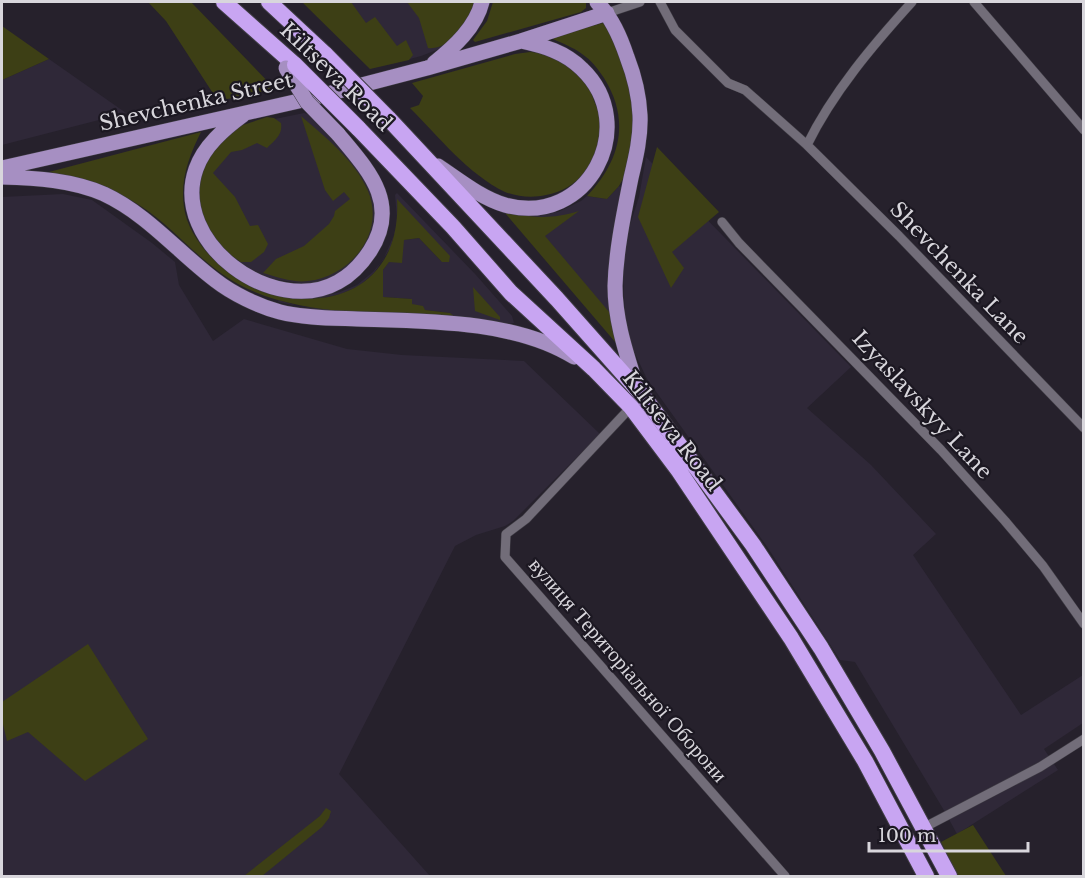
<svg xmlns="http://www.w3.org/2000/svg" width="1085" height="878" viewBox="0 0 1085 878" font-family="'Libre Baskerville',serif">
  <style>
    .built { fill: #2f2838; fill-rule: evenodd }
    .green { fill: #3d3f15 }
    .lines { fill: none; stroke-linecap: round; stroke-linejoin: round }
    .street-casing { stroke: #3f3c44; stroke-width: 10 }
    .primary-casing { stroke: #3f3c44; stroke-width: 16 }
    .highway-casing { stroke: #3f3c44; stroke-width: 18 }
    .street { stroke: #726d79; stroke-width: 9 }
    .primary { stroke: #a68fc2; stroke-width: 15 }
    .highway { stroke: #c8a5f2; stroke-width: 16 }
    .primary-bridge-casing { stroke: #3f3c44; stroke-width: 16; stroke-linecap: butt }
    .highway-bridge-casing { stroke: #3f3c44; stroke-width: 18; stroke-linecap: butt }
    .primary-bridge { stroke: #a68fc2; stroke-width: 15 }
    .highway-bridge { stroke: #c8a5f2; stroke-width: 16 }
    .labels { text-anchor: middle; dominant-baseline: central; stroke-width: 4.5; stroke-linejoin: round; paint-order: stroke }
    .street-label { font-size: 21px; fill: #d8d6dc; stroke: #1c1822 }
  </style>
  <rect width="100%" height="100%" fill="#26212c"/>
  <!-- built -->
  <path class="built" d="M343,2H477L447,46L421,56L391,64Z
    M49,59L126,113L2,145V80Z
    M304,113L311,115L354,159L373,191L376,220L368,246L345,271L320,283L305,284L273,279L257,274L235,262L199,200L228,137L260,122Z
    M646,157L851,367L807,408L871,465L936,534L913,555L1021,715L1083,675V723L1044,749L1058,770L957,834L945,812L855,662L840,660L768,548L647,379L630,343L625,320L623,271L629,228L639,197Z
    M619,186L626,190L614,328L518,215L558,212L581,201L587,196L607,199Z
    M397,193L476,275L512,316L514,323L507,324L325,311L278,302L280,295L319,297L340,292L357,285L373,272L383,260L395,233L397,218L395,195ZM397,200L442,262L419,238L404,240L383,270V297L411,299L412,304L425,310L450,313L326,309L298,306L279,300L285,297L319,299L341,294L359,286L374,273L391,247L398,218Z
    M63,194L92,200L152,243L175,262L179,285L213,341L244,319L347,349L402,355L524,361L600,434L513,521L505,526L476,535L455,546L339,774L430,876H2V197Z"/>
  <!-- green -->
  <path class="green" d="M148,2H191L275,89L218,101L166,21Z
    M302,2H351L366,23L375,17L397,46L406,40L413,55L409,60L370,69Z
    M407,2H475C469,20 450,51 428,48L419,18Z
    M493,2H586V8L581,12L475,42L473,40L487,21Z
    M607,22L622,53L636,119L630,166L619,186L607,199L587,196C620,161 631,121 604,78C599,71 593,62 586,57C577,49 564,44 553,39V36Z
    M2,26L49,59L2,80Z
    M530,52C545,53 569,62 580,73C587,81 591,91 594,101C597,108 601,116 601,123C604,157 579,190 546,195C533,198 518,197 505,192C468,174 439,137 410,108L419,105L423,96L412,83L515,54Z
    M301,116C325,137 355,160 368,191C386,233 350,277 308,281C294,283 277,277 263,273L276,259L304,246L329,224L334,216L335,211L350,199L344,192L333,201L325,190Z
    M267,117L274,118L281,123C283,135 275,140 267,148L257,143L242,150L231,152L213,173L235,197L250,226L258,225L268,244L264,252L251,262H241L215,244L196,209L197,182L211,150L240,126Z
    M201,132C189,156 180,180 184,207C187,230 204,252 222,267C293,324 403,306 397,199L450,256L449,262H442L419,238L404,240L402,263L389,262L383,270V297L412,299V304L423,306L425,310L450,313L454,316L448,318C383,313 295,316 238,284C200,263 175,228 139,205C112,187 80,180 49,172Z
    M657,147L719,212L672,252L684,268L671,288L638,217Z
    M579,211L545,236L610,313L616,343L505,213C534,217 550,220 579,211Z
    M473,287L500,317V320L475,311Z
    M88,644L148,739L85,781L28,732L7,741L2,720V702Z
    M326,808L331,811L329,818L322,827L262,876H244L320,816Z
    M973,825L1006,876H958L941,842Z"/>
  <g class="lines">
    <!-- street casing -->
    <g class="street-casing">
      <path id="street" d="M660,2L675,30L728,83L745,90L807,145L899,236L1084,428
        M974,2L1084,130
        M607,13L640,2
        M807,145C833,92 873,45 912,2
        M722,222L739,243L941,450L1005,521L1043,566L1084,624
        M631,407L526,519L506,534L505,557L785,876
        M923,828L1040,767L1084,739"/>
    </g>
    <!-- primary casing -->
    <g class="primary-casing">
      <path id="primary" d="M597,2C612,18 620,36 627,57C634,75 639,95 640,115C641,136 636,157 631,178C624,213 616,250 615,286C615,322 627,355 637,388
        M434,63C454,47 476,27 482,2
        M243,115C224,129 204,146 196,169C170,243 274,318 338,282C351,275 362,263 370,251C401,203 367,169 338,134
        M438,166C459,180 481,198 505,205C588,228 641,125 582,69C565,52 544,46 521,41
        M2,168L312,98L427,68L521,41L607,13
        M2,177C36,178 72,180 104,194C147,214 178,252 215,280C233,294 258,306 280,312C304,318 332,318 357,319C425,321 515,320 574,357"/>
    </g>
    <!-- highway casing -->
    <g class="highway-casing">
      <path id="highway" d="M224,2L295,65
        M269,2L326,55
        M388,118L557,299L643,396L698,470L753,545L821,648L882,751L949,876
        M358,128L453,227L511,293L594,369L631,407L679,471L791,638L865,761L926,876"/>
    </g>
    <!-- street -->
    <use href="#street" class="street"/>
    <!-- primary -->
    <use href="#primary" class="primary"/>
    <!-- highway -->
    <use href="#highway" class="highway"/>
    <!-- primary-bridge casing -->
    <g class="primary-bridge-casing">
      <path id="primary-bridge" d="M286,68L307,102L338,134"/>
    </g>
    <!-- highway-bridge casing -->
    <g class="highway-bridge-casing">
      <path id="highway-bridge" d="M326,55L388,118
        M295,65L358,128"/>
    </g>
    <!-- primary-bridge -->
    <use href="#primary-bridge" class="primary-bridge"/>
    <!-- highway-bridge -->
    <use href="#highway-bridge" class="highway-bridge"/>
  </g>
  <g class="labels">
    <!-- street labels -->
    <g class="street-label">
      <text transform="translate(336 77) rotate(44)">Kiltseva Road</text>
      <text transform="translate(196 102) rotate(-13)">Shevchenka Street</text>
      <text transform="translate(959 273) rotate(46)">Shevchenka Lane</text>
      <text transform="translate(922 405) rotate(47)">Izyaslavskyy Lane</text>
      <text transform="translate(672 431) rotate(52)">Kiltseva Road</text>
      <text transform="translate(628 670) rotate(49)">вулиця Територіальної Оборони</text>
    </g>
  </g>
  <!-- border -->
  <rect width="1085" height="878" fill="none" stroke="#d8d6dc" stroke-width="6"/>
  <!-- scale -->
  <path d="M869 842v9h159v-9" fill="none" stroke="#d8d6dc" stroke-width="3"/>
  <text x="878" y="842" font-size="18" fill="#d8d6dc" stroke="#1c1822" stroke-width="4.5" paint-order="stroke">100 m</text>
</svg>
